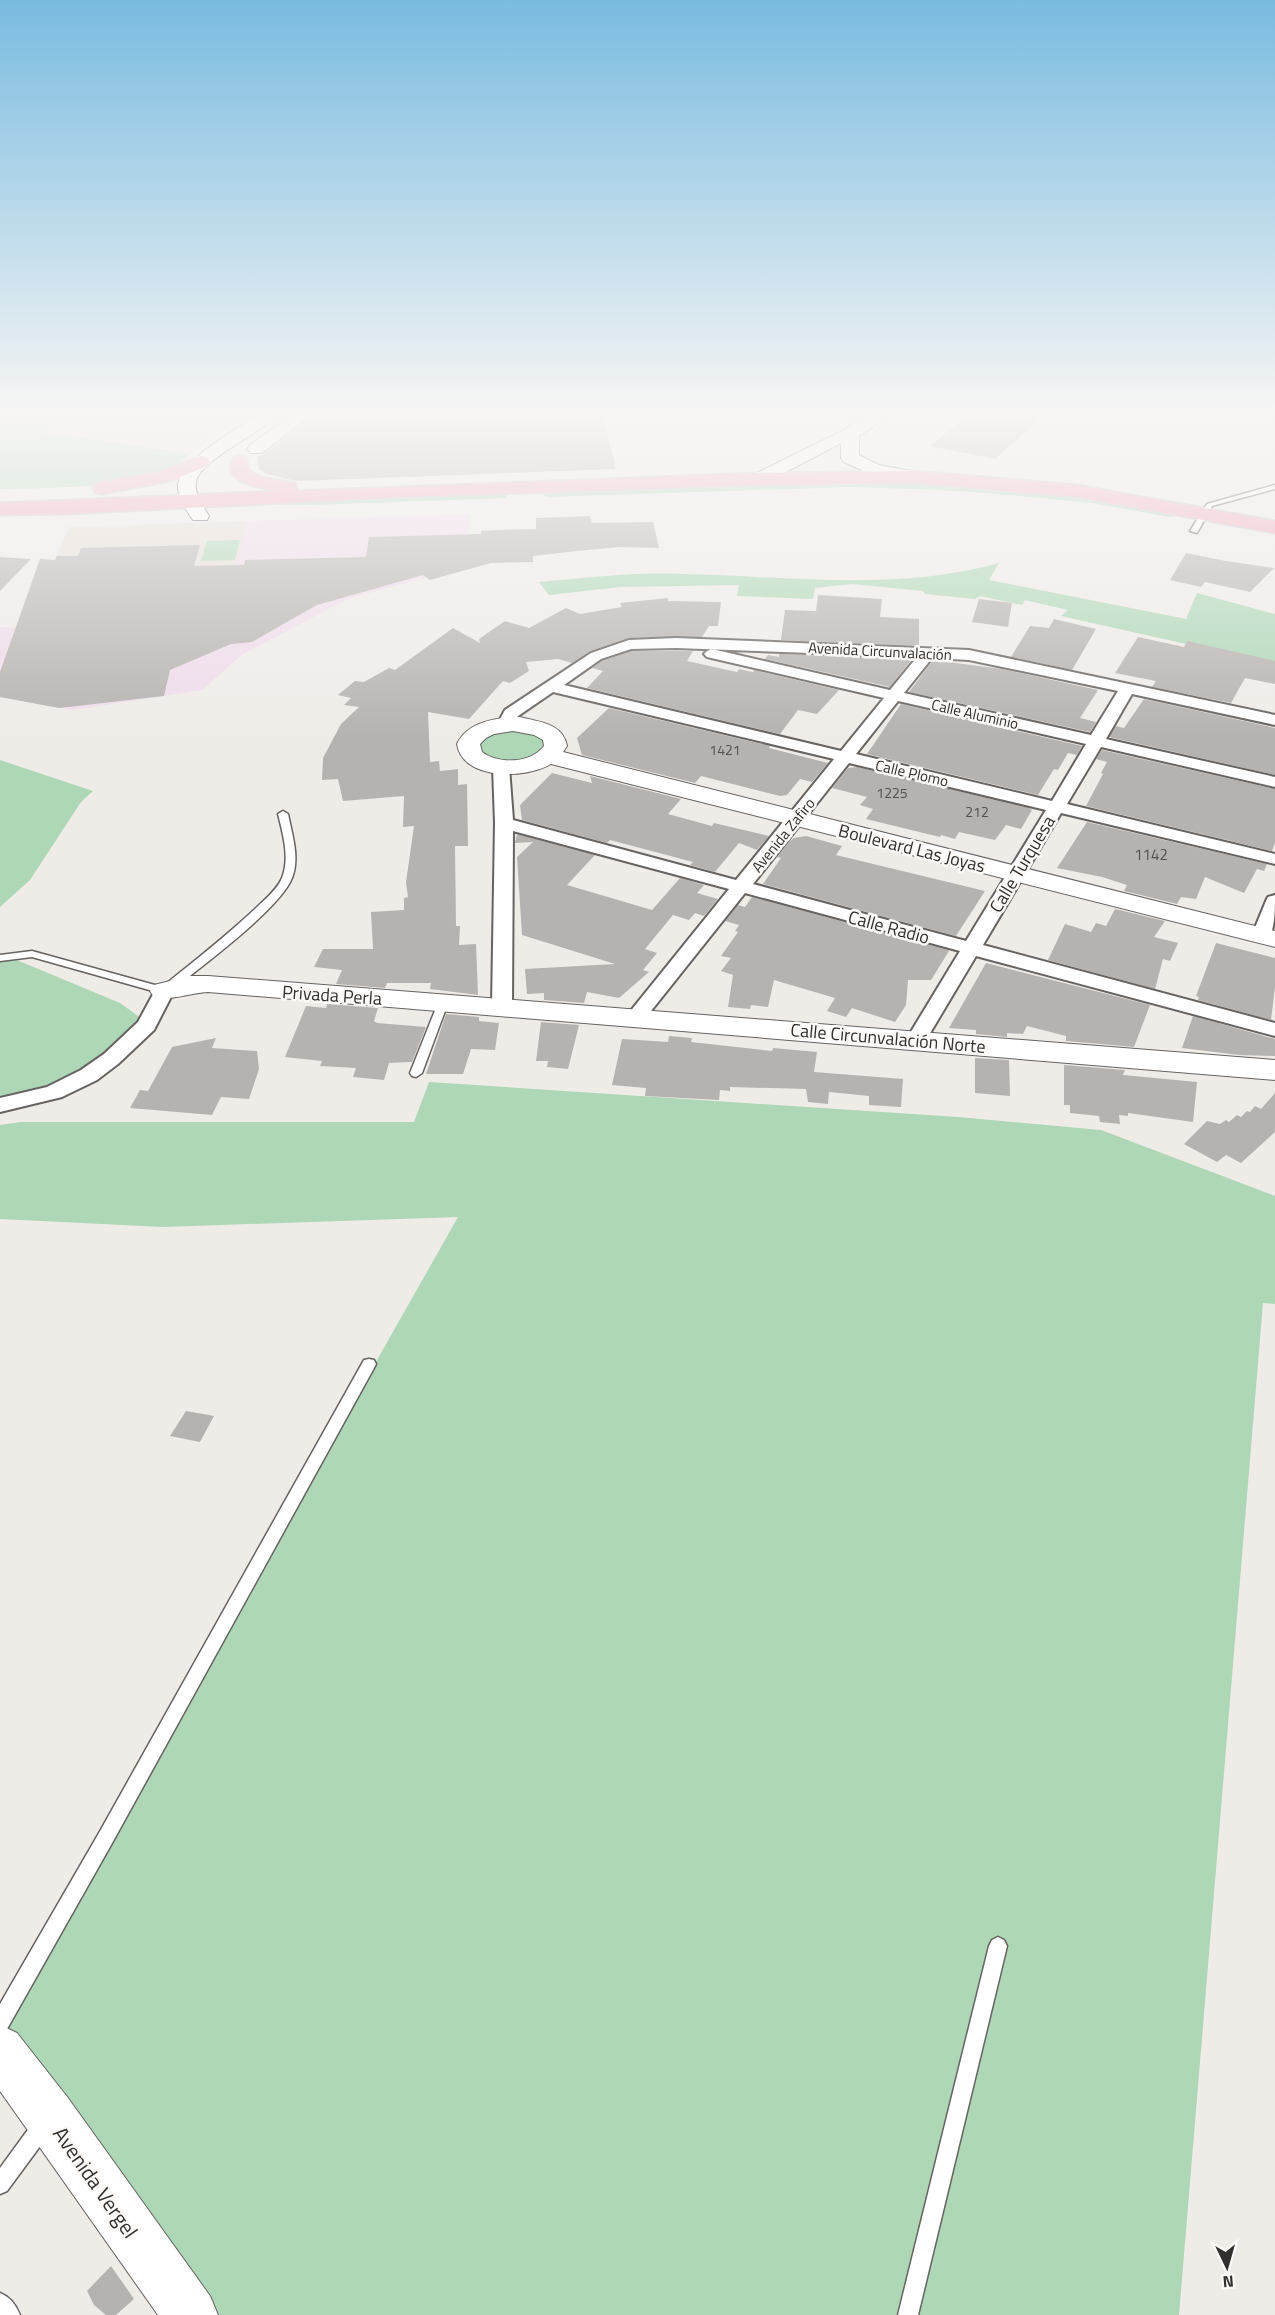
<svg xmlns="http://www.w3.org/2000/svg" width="1275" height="2315" viewBox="0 0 1275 2315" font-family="'Titillium Web',sans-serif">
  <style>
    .industrial { fill: #efdcec }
    .built { fill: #e7ded5 }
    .green { fill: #add7b6 }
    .building { fill: #b6b2af }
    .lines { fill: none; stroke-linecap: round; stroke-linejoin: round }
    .lane-casing { stroke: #666360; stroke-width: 3 }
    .street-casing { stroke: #666360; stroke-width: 4 }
    .secondary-casing { stroke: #666360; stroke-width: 2 }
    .primary-casing { stroke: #c9c9c9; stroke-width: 3 }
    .path { stroke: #aba9a6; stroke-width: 2; stroke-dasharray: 3 3; stroke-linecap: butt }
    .lane { fill: #fff; fill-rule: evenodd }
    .street { fill: #fff; fill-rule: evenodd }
    .secondary { fill: #fff; fill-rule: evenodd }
    .primary { fill: #f0abb8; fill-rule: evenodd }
    .labels { text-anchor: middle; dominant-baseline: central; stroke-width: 5; stroke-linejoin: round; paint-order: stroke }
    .far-number-label { font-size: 14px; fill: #52504e }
    .far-street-label { font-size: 15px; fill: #31302e; stroke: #fdf9f6 }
    .number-label { font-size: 15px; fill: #52504e }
    .street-label { font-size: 18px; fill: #31302e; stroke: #fdf9f6 }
    .near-street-label { font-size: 21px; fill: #31302e; stroke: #fdf9f6 }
  </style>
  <rect width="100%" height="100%" fill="#efece8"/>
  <!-- industrial -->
  <path class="industrial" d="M470,514L464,567L348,599L243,654L202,690L72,710L0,697V627L19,628L235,572L247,521Z"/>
  <!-- built -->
  <path class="built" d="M74,414H251L191,454L42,433Z
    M247,521L236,572L47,579L69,527Z"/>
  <!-- green -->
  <path class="green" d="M0,414H74L43,432L191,454C183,459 176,466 167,470C128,488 45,488 0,489Z
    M925,481L1075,494L1178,515L1169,517L1093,503L975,492L914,489L850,487L548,497L541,494L592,489Z
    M510,491L506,495L507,498L312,505L236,504Z
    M240,540L235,560L201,561L207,541Z
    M999,563L989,580L1186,619L1197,593L1275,614V664L1061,616L1068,610L1025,600L1022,605L980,596L975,599L925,594L923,591L852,584L815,588L813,599L737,596L739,585L620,587L549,595L539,582C586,578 633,572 681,574C786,576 896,592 999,563Z
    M504,729L535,732L545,742L542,753L512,764L481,756L479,740Z
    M0,760L93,791L81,802L30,880L0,907Z
    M0,953L120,1003L145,1021L125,1043L52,1091L0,1103Z
    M429,1082L958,1117L1101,1130L1275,1196V1304L1263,1303L1179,2315H171L0,2026L458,1217L163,1227L0,1219V1125L21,1122H414Z"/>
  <!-- building -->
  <path class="building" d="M314,414H603L616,469L296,481L267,474L259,469L257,457L263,455Z
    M970,414H1046L995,459L930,446Z
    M590,516L592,523L653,522L659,548L620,547L577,551L533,556V562L491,563L430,580L423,575L317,605L252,642L231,644L170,670L164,696L59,708L0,697V672L40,559L55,560L57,556H78L81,548L200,545L194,566L244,565L245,560L366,557L369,537L481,534V531L494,530L536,529V518Z
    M1186,553L1226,561L1274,568L1250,592L1205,582L1201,587L1170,580Z
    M0,557L31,559L0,591Z
    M818,595L882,599L880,617L919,619V646L781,640L785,610L816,611Z
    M668,598V601L721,602L718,626H709L702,637L628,638L590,651L572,663L558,659L526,662L529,671L510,683L503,681L469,719L428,712L430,762L439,761L440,771L458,769V785L467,784L468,846H455L456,926H460L459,945L476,944L478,995L430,989L431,983H387L385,988L336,984L342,970L314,967L323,949H373L371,912L404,910V898L408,897L406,882L414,826L403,827L404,796L343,801L338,779L322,780L323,758L341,724L359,707L344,705L351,698L338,695L355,681L364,682L389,668L395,670L453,628L480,643L479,639L505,621L529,628L566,608L580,614L622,607L620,603Z
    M979,599L1012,603L1008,627L972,622Z
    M1054,619L1096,629L1072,670L1011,657L1030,626L1049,628Z
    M1138,637L1184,647L1187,641L1275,661V684L1245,678L1231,703L1152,687L1156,681L1115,673Z
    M631,651H693L687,661L737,672L739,669L753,672L754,670L839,690L817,714L798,710L780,734L587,688L603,671L592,668L602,661Z
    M779,654L912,659L890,687L765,659L768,655L779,657Z
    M933,660L1002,669L1098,690L1080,718L1096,722L1090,732L909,692Z
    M1144,699L1275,728V775L1109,737L1116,726L1124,728Z
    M901,704L1082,746L1077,755L1068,753L1058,770L1054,769L1038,795L867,754Z
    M609,708L770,746L769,748L828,763L812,782L800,779L787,795L780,796L701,776L695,783L582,755L577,738Z
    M1102,750L1275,789V843L1272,851L1086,806L1103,774L1101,773L1107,762L1096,759Z
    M857,767L1029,808L1032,810L1021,829L1006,825L995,840L959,832L955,839L941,835L940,837L866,819L873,809L860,805L867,797L832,788L848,768Z
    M552,773L592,783L590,776L681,799L668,814L712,826L714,823L769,836L757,850L739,843L715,872L690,865L693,862L610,840L607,843L522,820L520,805Z
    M1087,822L1267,864L1264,871L1257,869L1244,893L1205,877L1196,899L1181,897L1177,904L1124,891L1127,885L1102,877L1057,868Z
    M517,834L595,855L567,885L652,910L680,878L704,885L697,893L718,899L704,916L695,913L689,920L673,915L645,949L657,953L643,970L649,972L619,998L587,992L584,1003L544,1000V993L527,994L525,969L615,964L522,935L517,857L533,842L515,843Z
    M806,836L842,846L836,855L985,891L956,936L763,884L781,858L777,857L790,841L794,838Z
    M752,897L948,950L949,951L931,980H908L906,1005L895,1022L852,1008L846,1017L827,1011L835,998L774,980L768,1007L751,1005L750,1009L728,1007L733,975L721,971L731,958L721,956L738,932L735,931L739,925L725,921L738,905L745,907Z
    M1115,909L1165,921L1154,937L1178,943L1170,961L1163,959L1155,989L1048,960L1065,924L1091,932L1096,923L1106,926Z
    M1216,943L1275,958V987L1271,1020L1198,1000L1199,997L1196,996Z
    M986,963L1150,1005L1134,1047L1066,1041V1036L1027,1026L1023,1034L1007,1033V1037L976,1034V1030L949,1028Z
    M327,1004L378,1008L374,1021L377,1023L426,1027L412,1062L389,1063L384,1080L353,1077L356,1068L320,1066L322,1061L285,1057L306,1006L326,1008Z
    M446,1014L479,1017V1021L499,1023L495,1050L471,1049L463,1074H426Z
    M1193,1016L1275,1039V1056L1239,1055L1182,1048Z
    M541,1022L579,1025L568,1069L547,1067L548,1061H536Z
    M669,1036L692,1038L691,1042L772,1051L773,1048L817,1052L814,1072L903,1079L901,1107L869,1105V1096L829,1092L828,1104L808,1102L806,1089L730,1087V1091L720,1090L719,1100L645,1096L646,1088L612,1085L622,1039L668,1042Z
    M216,1038L212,1048L257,1051L259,1069L249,1099L221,1097L212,1115L130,1108L140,1090L148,1091L172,1047Z
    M975,1058L1009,1060L1010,1096L975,1093Z
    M1064,1065L1125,1070L1123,1075L1197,1082L1193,1122L1128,1113V1116L1119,1115L1120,1124L1100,1122L1099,1116L1070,1113V1105H1064Z
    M1275,1093V1132L1241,1163L1226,1155L1217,1162L1184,1144L1207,1121L1220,1124L1226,1120L1229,1122L1237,1115L1241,1117L1247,1111L1250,1112L1255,1106L1261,1109Z
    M186,1411L214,1416L200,1442L170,1436Z
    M111,2266L134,2299L116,2315H106L94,2305L87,2291Z"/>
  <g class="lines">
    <!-- lane casing -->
    <g class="lane-casing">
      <path id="lane" d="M1275,485V489L1212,506L1197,533L1190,531L1207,504Z
        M283,811L288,814C292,834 300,858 292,878C280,909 197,970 168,993H160L32,957L0,961V955L32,951L162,987C193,962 225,937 255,909C264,900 277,890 282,878C290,858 283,834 278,814Z
        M443,1000L448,1003L422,1073L416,1077L412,1076L410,1073L438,1003Z
        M369,1359L374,1360L376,1364L374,1368L111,1845L7,2029L0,2031V2004L99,1833L364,1360Z
        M998,1937L1004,1940L1007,1946L918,2315H898L989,1946L992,1940Z
        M42,2117L49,2120L52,2127L49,2134L7,2191L0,2194V2168L35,2120Z
        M0,2293C10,2297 16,2305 20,2315H0Z"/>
    </g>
    <!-- street casing -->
    <g class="street-casing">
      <path id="street" d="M676,638L969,650L1275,715V725L1132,694L1106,739L1275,777V787L1101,747L1067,804L1275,854V864L1061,813L983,945L1275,1023V1036L976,956L923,1045L916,1047L909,1045L906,1040L960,951L745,893L643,1021L636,1023L629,1021L626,1017L629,1013L729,889L513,831L512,1006L509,1010L502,1012L495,1010L492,1006L495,823L493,767L495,763H507L509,767L513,820L736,880L834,759L553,692L518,716L511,728L505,730L497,725L505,710L591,653L629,640ZM676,648L917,657L890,690L712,649L707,651L704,654L707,657L884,698L841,751L564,685L601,659L631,649ZM932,658L969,660L1118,691L1091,735L904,693ZM898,701L1086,744L1052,801L856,754ZM849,763L1046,810L966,941L753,884Z
        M1275,895C1275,910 1275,926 1269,939H1255L1252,935L1266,901L1268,897Z
        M164,985L171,987L174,991L154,1030L118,1064L97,1080L62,1097L0,1112V1098L47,1087L81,1070L104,1054L138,1022L157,987Z"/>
    </g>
    <!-- secondary casing -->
    <g class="secondary-casing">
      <path id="secondary" d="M259,414H278C263,433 200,459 196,482C194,494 203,506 209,516L207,520H193C186,510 178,498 178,486C179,460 239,428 259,414Z
        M293,414H312L262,453H250L247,449L250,445Z
        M871,414H891L859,436V455L879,465L921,473L924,477L921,481L915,482L868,473L844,462L841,458V443L765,483H753L750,479L753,475L844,430Z
        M520,717C539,722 563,723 567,746L563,752L1275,931V947L551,764C526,779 463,781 457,744C468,721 497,718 520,717ZM513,731L534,735L543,740L544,746C530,764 498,764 482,752L480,744L486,738L494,734Z
        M190,976H208L1275,1060V1080L208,992C190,993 171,1001 154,997L150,991L154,985Z
        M0,2025L17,2033L68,2098L210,2296L218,2315H158L0,2091Z"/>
    </g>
    <!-- primary casing -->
    <g class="primary-casing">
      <path id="primary" d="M240,455L246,457L249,469L260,477L295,483L297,487L295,491L759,473L915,471L1077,485L1275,521V533L1077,497L915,483L759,485L403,497L66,514L0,515V503L280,491C265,489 217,483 234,457Z
        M201,456L207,458L210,462L207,466L170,481L102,494L95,492L93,488L95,484L102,482L159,472Z"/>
    </g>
    <!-- path -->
    <path class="path" d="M34,423L43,414"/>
    <!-- lane -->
    <use href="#lane" class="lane"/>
    <!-- street -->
    <use href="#street" class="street"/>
    <!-- secondary -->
    <use href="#secondary" class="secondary"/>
    <!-- primary -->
    <use href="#primary" class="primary"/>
  </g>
  <!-- sky -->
  <linearGradient id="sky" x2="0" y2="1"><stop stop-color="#79bbe0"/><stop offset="0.56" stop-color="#f8f6f5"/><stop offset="1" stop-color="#f8f6f5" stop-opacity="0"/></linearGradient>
  <rect width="1275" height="738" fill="url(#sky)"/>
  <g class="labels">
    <!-- far-number labels -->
    <g class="far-number-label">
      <text x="725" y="749">1421</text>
      <text x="892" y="792">1225</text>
      <text x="977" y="811">212</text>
    </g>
    <!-- far-street labels -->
    <g class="far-street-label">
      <text transform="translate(880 651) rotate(3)">Avenida Circunvalación</text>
      <text transform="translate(975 714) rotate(13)">Calle Aluminio</text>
      <text transform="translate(912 773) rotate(13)">Calle Plomo</text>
      <text transform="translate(783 835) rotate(-51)">Avenida Zafiro</text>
    </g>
    <!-- number labels -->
    <g class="number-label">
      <text x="1151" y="854">1142</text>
    </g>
    <!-- street labels -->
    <g class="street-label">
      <text transform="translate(912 848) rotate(14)">Boulevard Las Joyas</text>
      <text transform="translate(1022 864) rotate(-59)">Calle Turquesa</text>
      <text transform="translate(889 927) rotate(15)">Calle Radio</text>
      <text transform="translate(332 995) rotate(4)">Privada Perla</text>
      <text transform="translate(888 1038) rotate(5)">Calle Circunvalación Norte</text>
    </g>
    <!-- near-street labels -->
    <g class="near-street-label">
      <text transform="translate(96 2182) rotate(55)">Avenida Vergel</text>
    </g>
  </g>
  <!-- north arrow -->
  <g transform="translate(1227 2267) rotate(175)" stroke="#fdf9f6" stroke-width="4.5" paint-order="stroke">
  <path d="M0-4.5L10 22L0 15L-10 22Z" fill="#31302e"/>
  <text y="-9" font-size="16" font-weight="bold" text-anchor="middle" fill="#31302e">N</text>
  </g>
</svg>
